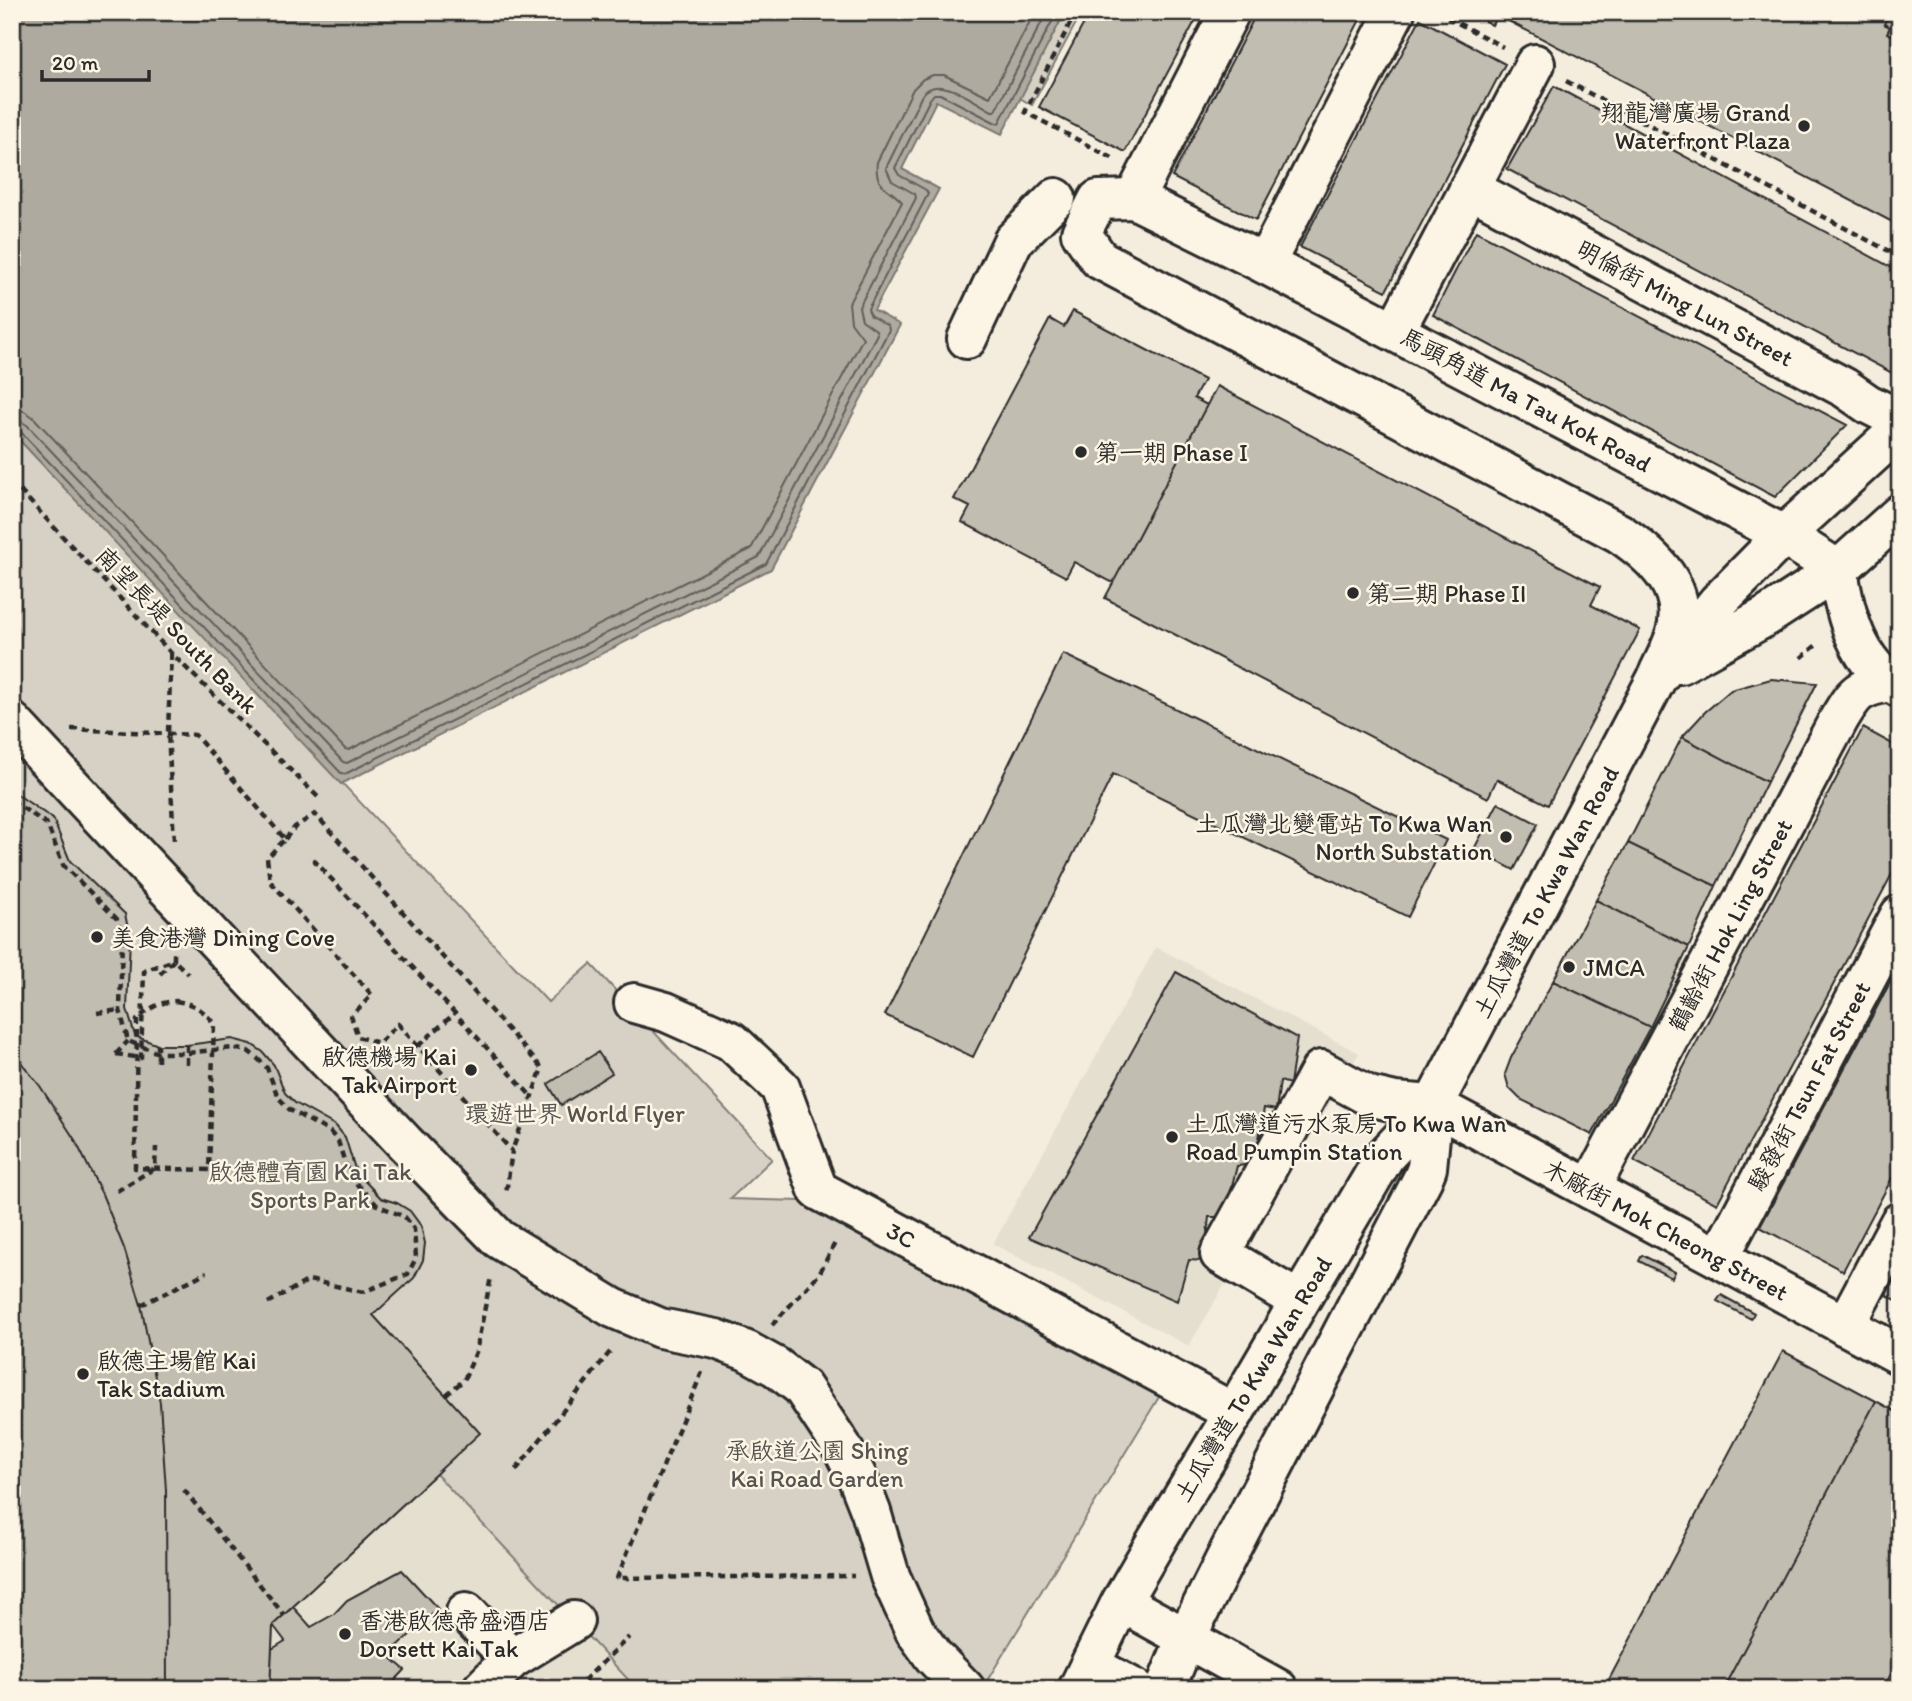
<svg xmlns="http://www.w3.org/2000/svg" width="1912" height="1701" viewBox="0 0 1912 1701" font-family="Itim,'LXGW WenKai TC',sans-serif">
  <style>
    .built { fill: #e5dfd0 }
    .green { fill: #d6d1c4; stroke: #807e78; stroke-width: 2 }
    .water { fill: #afaaa0; stroke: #7a7771; stroke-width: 2 }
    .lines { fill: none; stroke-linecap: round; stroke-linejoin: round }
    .shore { stroke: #605e5a; stroke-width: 2 }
    .building { fill: #c2bdb1; stroke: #2b2b2b; stroke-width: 2 }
    .minor-casing { stroke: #2b2b2b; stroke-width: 44 }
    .major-casing { stroke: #2b2b2b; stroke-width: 44 }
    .path { stroke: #2b2b2b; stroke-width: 4.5; stroke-dasharray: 7 5; stroke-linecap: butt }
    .minor { stroke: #fcf5e5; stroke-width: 38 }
    .major { stroke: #fcf5e5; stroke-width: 38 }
    .path-bridge { stroke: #2b2b2b; stroke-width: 4.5; stroke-dasharray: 7 5; stroke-linecap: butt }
    .poi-dot { fill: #2b2b2b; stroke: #fcf5e5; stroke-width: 2.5 }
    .labels { text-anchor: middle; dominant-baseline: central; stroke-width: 5; stroke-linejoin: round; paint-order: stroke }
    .poi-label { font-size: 24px; fill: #2b2b2b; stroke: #fcf5e5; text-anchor: start }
    .street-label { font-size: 24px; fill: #2b2b2b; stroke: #fcf5e5 }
    .park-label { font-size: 24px; fill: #565451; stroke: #fcf5e5 }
  </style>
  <rect width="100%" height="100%" fill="#f4edde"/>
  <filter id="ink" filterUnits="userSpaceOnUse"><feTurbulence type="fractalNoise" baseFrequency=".0143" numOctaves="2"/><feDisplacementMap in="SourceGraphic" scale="14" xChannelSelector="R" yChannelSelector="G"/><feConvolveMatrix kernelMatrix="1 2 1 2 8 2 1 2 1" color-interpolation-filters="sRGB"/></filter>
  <g filter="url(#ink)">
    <!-- built -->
    <path class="built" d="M1156,947L1359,1053L1189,1346L993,1244Z
      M436,1474L637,1689H270L273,1625Z"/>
    <!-- green -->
    <path class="green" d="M1065,12H1082L1032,105L1020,98Z
      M12,432L548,1002L591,964L772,1159L730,1199L802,1201L1162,1392L982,1689H637L436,1474L273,1625L270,1689H12Z"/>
    <!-- water -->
    <path class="water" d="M12,12H1065L1002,134L936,101L902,169L939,189L874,310L900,325L771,569L341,784L12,432Z"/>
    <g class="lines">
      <!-- shore -->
      <path class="shore" d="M12,409L24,411L33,417L345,749L349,750L751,549L863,338L851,322L849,303L902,202C889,187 874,188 877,162L913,89L923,79L933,75H944L990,97L1035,12
        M12,420L20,421L27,425L343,762L347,763L759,557L877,334L876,330L862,320L859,307L916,198L915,194L892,181L886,168L922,95C938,73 973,101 992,111H995L1047,12
        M12,428L20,431L341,773L345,774L766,564L889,330L888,326L871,316L868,309L928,194L926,190L899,175L895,168L930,99L934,94H940L996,123H999L1057,12"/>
    </g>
    <!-- building -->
    <path class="building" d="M1090,12H1200L1125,152L1039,107Z
      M1257,12H1364L1256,220L1172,177Z
      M1469,12H1900V226L1497,15L1492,25Z
      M1890,12H1900V39L1887,33L1890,27L1884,24Z
      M1420,19L1505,64L1386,291L1300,247Z
      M1554,86L1900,272V368L1894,374L1507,169Z
      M1476,231L1847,425L1775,497L1433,315Z
      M1073,311L1204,380L1194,398L1207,405L1113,583L1074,562L1066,577L962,522L970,507L954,499L1050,319L1064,327Z
      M1217,386L1600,587L1591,605L1640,630L1548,805L1497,779L1488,798L1105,598Z
      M1063,654L1446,840L1408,917L1113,774L973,1057L885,1015Z
      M1771,679L1817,683L1767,782L1682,737L1705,712L1731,690Z
      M1863,728L1900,748V859L1717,1204L1634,1161Z
      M1682,737L1767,782L1716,886L1628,843Z
      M12,791L53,819L70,861L125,914L130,938L127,1009L135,1036L158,1045H187L232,1039L251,1044L263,1052L274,1065L285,1093L295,1103L336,1126L345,1137L356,1172L381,1198L397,1203L410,1211L421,1226L425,1243L423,1260L414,1278L373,1315L480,1433L273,1625L270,1689H12Z
      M1498,803L1538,824L1514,870L1474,849Z
      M1628,843L1716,886L1689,947L1596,900Z
      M1596,900L1689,947L1650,1027L1553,981Z
      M1900,964V1163L1843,1271L1760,1227Z
      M1176,972L1297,1038L1290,1084L1280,1081L1276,1110L1264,1108L1255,1164L1237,1166L1224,1217H1209L1204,1261L1189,1260L1177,1301L1029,1237Z
      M1553,981L1650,1027L1592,1135L1520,1099L1509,1088L1505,1074L1511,1058Z
      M12,1051L40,1086L75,1140L102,1194L124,1248L141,1305L160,1403L166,1490L167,1689H12Z
      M598,1052L612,1073L561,1105L548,1084Z
      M1642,1255L1675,1272L1672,1278L1639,1261Z
      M1900,1269V1302L1886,1295Z
      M1721,1295L1754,1313L1751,1319L1717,1301Z
      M1783,1351L1876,1401L1723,1689H1604Z
      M1876,1401L1900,1414V1657L1883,1689H1723Z
      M402,1570L438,1609L388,1655L405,1670L387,1689H270L272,1649L285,1641L273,1625L293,1607L311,1627L334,1614L347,1600Z
      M1900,1657V1689H1883Z"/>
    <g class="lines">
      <!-- minor casing -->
      <g class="minor-casing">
        <g id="minor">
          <path d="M1469,188L1845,388L1868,404L1900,420"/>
          <path d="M1134,199L1230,12"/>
          <path d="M1265,264L1395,12"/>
          <path d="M1395,331L1535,64"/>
          <path d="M967,339L1013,241L1056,198"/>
          <path d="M1659,672C1665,660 1671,648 1675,636C1691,589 1653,556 1619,533L1099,259L1081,233L1098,200L1134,199L1265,264L1784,535L1838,570C1845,615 1857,664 1900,688"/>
          <path d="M12,722L405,1143L499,1239L613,1308L660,1328L716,1339L747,1351L776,1367L802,1387L842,1447L858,1479L871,1512L890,1576L915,1631L933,1656L965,1689"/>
          <path id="s1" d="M634,1003L666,1012L731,1041L780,1087L818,1190L1234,1413"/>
          <path d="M1590,1189L1839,719C1855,692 1858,688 1889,682"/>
          <path d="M1719,1258L1900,915"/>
          <path d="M1299,1301L1220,1254L1321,1070L1369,1096L1395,1102L1433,1105"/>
          <path d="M1845,1326L1900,1222"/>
          <path d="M466,1612L512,1659"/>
          <path d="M482,1689L512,1659L574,1621"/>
        </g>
      </g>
      <!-- major casing -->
      <g class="major-casing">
        <path id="major" d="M1680,664L1767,616L1838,570L1900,514
          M1433,1105L1900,1355
          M1121,1602L1278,1689
          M1090,1665L1135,1689
          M1078,1689L1121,1602L1158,1538L1234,1413L1385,1156L1433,1105L1657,678L1718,602L1784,535L1900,429
          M1165,1689L1186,1638L1230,1550L1423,1178L1427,1168L1433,1105"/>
      </g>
      <!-- path -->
      <path class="path" d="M1076,12L1025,112L1114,159
        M1437,12L1503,47
        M1566,81L1900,257
        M12,482L171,653L320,799
        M171,653L168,732L174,841
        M1801,658L1819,643
        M71,729L195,735L285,839L267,858L270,881L372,995L351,1016L358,1037L379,1043L398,1024L512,1151L506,1193
        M285,839L295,827L315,814L542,1068L512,1151
        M313,859L532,1097
        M160,974L174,960L188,974
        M97,1013L120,1010
        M418,1046L455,1013
        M116,1054L141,1058L144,971L174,960V951
        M116,1054L128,1041
        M158,1062V1045
        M187,1064V1045
        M117,1191L155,1168L156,1147
        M268,1303L309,1280L363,1292
        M141,1305L207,1272
        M772,1325L819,1274L836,1241
        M702,1372L617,1578L854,1576
        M446,1395L464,1380L476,1352L491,1277
        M516,1470L613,1348
        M184,1490L284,1615"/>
      <!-- minor -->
      <use href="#minor" class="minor"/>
      <!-- major -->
      <use href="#major" class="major"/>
      <!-- path-bridge -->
      <path class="path-bridge" d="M12,801L47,824L63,865L117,919L122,939L120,1010L128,1041L158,1053H187L232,1048L248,1051L257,1058L267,1068L278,1097L290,1110L330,1132L338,1141L349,1176L377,1205L405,1217L414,1229L416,1258L408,1274L363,1292
        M176,1001C194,1004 203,1009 214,1024L209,1170L135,1168L137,1020C149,1008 159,1002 176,1001Z
        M575,1689L629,1637"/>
    </g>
  </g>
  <!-- markers -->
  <g class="poi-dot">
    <circle cx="1804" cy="126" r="7"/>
    <circle cx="1081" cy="452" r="7"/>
    <circle cx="1353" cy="593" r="7"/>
    <circle cx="1506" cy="837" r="7"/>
    <circle cx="97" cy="937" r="7"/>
    <circle cx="1569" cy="967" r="7"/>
    <circle cx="471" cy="1070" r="7"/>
    <circle cx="1172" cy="1137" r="7"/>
    <circle cx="83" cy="1374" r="7"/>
    <circle cx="345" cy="1634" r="7"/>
  </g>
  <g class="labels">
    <!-- poi labels -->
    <g class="poi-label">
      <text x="1790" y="112" text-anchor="end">翔龍灣廣場 Grand<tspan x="1790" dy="28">Waterfront Plaza</tspan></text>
      <text x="1095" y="452">第一期 Phase I</text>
      <text x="1367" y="593">第二期 Phase II</text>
      <text x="1492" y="823" text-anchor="end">土瓜灣北變電站 To Kwa Wan<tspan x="1492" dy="28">North Substation</tspan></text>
      <text x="111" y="937">美食港灣 Dining Cove</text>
      <text x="1583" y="967">JMCA</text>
      <text x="457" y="1056" text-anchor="end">啟德機場 Kai<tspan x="457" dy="28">Tak Airport</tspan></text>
      <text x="1186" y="1123">土瓜灣道污水泵房 To Kwa Wan<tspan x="1186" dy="28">Road Pumpin Station</tspan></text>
      <text x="97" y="1360">啟德主場館 Kai<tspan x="97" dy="28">Tak Stadium</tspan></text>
      <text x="359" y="1620">香港啟德帝盛酒店<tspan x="359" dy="28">Dorsett Kai Tak</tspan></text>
    </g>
    <!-- street labels -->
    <g class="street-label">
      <text transform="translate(1685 303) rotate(28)">明倫街 Ming Lun Street</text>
      <text transform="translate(1526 400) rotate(28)">馬頭角道 Ma Tau Kok Road</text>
      <text transform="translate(177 630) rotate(46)">南望長堤 South Bank</text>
      <text transform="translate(1546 892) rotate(-62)">土瓜灣道 To Kwa Wan Road</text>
      <text transform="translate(1730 925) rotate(-62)">鶴齡街 Hok Ling Street</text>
      <text transform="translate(1809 1086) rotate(-62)">駿發街 Tsun Fat Street</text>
      <text transform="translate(1666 1230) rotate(28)">木廠街 Mok Cheong Street</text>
      <text stroke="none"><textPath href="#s1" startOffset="376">3C</textPath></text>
      <text transform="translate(1253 1379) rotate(-59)">土瓜灣道 To Kwa Wan Road</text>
    </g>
    <!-- park labels -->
    <g class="park-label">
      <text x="575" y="1113">環遊世界 World Flyer</text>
      <text x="310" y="1171">啟德體育園 Kai Tak<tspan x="310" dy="28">Sports Park</tspan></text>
      <text x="817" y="1450">承啟道公園 Shing<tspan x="817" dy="28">Kai Road Garden</tspan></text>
    </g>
  </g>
  <!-- margin -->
  <rect width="1912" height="1701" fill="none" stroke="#fcf5e5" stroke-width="42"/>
  <rect x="21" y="21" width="1870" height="1659" fill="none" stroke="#2b2b2b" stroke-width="2.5" filter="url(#ink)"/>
  <!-- scale -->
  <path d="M42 70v10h107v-10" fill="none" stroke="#2b2b2b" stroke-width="3.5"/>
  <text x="52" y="70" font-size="21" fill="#2b2b2b" stroke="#fcf5e5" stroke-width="5" paint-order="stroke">20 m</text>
</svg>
